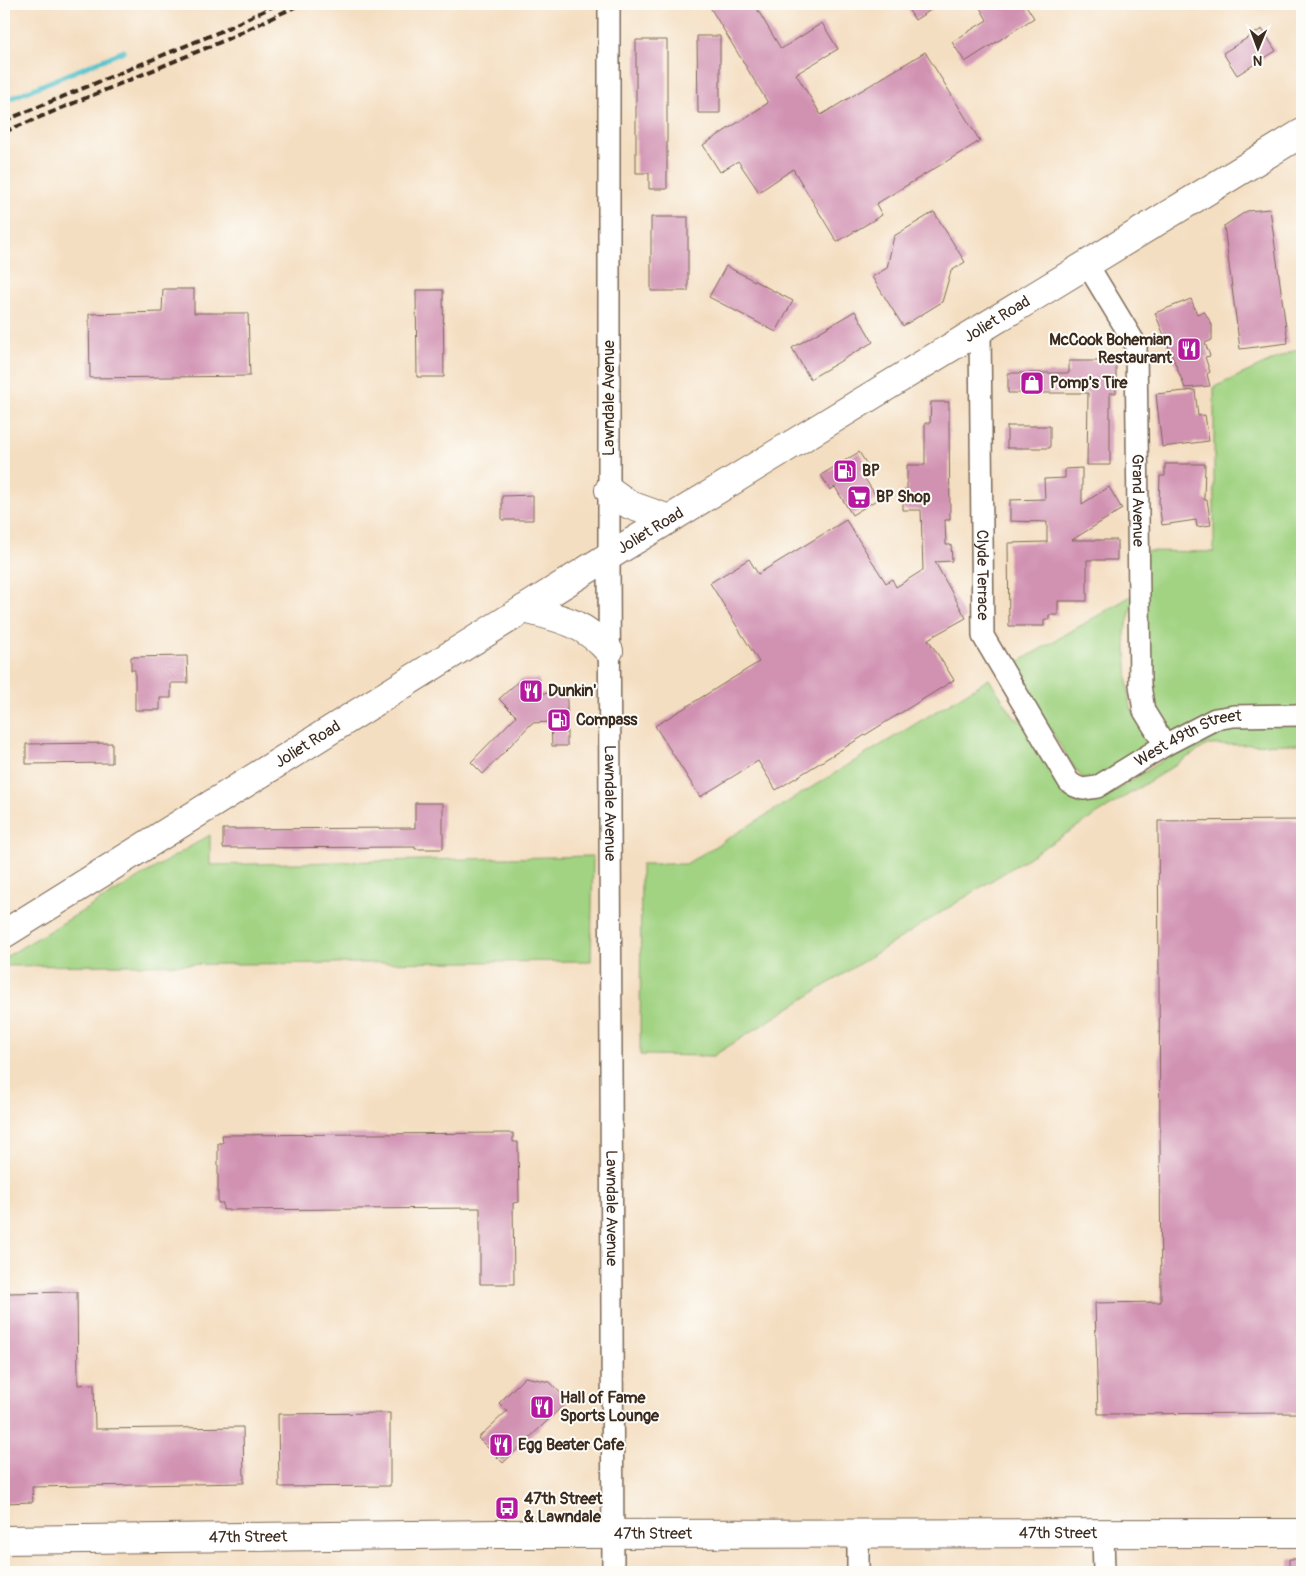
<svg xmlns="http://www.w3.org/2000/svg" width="1306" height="1576" viewBox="0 0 1306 1576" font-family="Pangolin,sans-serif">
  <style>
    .green { fill: #a1d382; stroke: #6e7e50 }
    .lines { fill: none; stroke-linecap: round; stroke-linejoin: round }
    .stream { stroke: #56c3cc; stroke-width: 5 }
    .building { fill: #d192b2 }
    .minor-casing { stroke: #7c6957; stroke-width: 24 }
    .major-casing { stroke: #7c6957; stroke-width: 30 }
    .minor { stroke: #fff; stroke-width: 21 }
    .major { stroke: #fff; stroke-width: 28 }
    .rail { stroke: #3b2a1e; stroke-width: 4; stroke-dasharray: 8 4; stroke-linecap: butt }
    .labels { text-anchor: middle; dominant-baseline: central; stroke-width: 4; stroke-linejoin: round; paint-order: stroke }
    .street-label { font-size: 16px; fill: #3b2a1e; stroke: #fdfcf7 }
    .poi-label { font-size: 16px; font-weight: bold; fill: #3b2a1e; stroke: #fdfcf7; text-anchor: start }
  </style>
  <rect width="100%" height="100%" fill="#fdfcf7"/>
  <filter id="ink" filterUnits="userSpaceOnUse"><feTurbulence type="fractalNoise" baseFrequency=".02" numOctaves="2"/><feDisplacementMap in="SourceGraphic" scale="10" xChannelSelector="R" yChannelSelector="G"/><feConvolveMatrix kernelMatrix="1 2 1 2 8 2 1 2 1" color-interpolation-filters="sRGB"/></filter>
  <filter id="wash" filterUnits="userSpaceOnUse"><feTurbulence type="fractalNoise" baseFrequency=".0096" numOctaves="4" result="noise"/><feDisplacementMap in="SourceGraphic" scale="20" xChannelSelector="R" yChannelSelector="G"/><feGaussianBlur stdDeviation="1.12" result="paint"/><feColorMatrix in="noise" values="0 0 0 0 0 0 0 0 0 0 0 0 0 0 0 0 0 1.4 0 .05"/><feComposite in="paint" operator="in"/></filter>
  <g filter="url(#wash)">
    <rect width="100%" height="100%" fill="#f4dec1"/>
    <!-- green -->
    <path class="green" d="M1302,347V744L1207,745L713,1056L640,1055L641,864H686L989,679L1014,717L1023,722L1064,788L1084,800L1104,798L1175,752L1147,712L1143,551L1214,552V387Z
      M1133,595L1131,610L1125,631L1129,702L1135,717L1143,729L1146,741L1143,750L1093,779L1082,777L1075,769L1039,711L1037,703L1013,665Z
      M210,835V865L593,856L591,961L4,966V958Z"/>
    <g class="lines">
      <!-- stream -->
      <path class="stream" d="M4,101L124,51"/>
    </g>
    <g id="blocks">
      <!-- building -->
      <path class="building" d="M708,4H754L781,49L822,23L838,49L796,74L821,115L925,52L980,141L876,204L882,215L837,242L793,169L759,192L738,161L720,172L703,145L768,103Z
        M905,4H940L915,20Z
        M978,4H1025L1034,18L965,62L952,42L987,20Z
        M1262,29L1276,51L1237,75L1223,53Z
        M697,36H720V113H698Z
        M636,40H667V189H649V173H636Z
        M1270,209L1288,343L1240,349L1224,226L1247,211Z
        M934,212L965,262L951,271L942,302L903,326L872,277L887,268L894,236Z
        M651,217H688V291H651Z
        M726,266L793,301L776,332L709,297Z
        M163,289H194V313H248L250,376L90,378L89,314L162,312Z
        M416,290H443L444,377H417Z
        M1191,299L1197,314L1204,311L1212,325V340L1205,343L1210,356L1205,357L1210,372L1207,374L1210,386L1185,388L1155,313Z
        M855,311L873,342L810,379L792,348Z
        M1069,361H1116V393H1110V465H1087L1088,393H1008V373H1069Z
        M1195,390L1198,416L1205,415L1209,441L1162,447L1156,394Z
        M931,402H949V423L950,520H945L946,545H951L952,561L935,562L966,618L928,639L954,680L776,790L758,761L700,797L655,726L759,662L710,583L749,559L758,574L846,520L886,583L892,579L896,587L923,570L921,510H903V491H907V465H925V423H930Z
        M1007,426H1050V448H1007Z
        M859,452L868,466L860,471L878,499L852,515L835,487L830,490L821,475Z
        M1165,464H1205L1204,500H1207L1211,525L1197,527L1196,520L1162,525L1159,504L1160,476H1165Z
        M1082,468V504L1109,487L1122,509L1072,540H1117V560H1087V601H1058V615H1049V620H1044V626H1009L1008,543L1047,542V522L1010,521V500L1045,499L1044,479L1065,478V469Z
        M533,495V520H502V496Z
        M187,656L188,683H171V698H160V710H135V670H131V657Z
        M521,679H539V693L567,694V746H552L551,722L532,723L483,774L471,762L516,716L499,699Z
        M112,743V763L26,764V744Z
        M415,803H443V849H415V847L223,848V829L415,828Z
        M1302,820V1413L1098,1414L1095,1303L1161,1302L1158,821Z
        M513,1133V1142H518L519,1202L513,1203L514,1284H480V1208L223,1210V1203H218V1143H223L222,1135Z
        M77,1292L78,1385L94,1384L95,1429L243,1427L244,1483L32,1487L33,1502L4,1503V1293Z
        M525,1377L550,1382L568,1401L503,1463L478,1438L507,1411L499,1403Z
        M390,1413V1486L279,1487L278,1414Z
        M1289,1559H1302V1572H1289Z"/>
    </g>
  </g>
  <g filter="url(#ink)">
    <use href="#blocks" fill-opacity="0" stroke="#7c6957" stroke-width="1"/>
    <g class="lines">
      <!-- minor casing -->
      <g class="minor-casing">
        <g id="minor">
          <path id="s1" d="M609,4V556L613,1572"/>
          <path id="s2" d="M1087,264L1136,345L1140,685L1144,711L1165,745"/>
          <path id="s3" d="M980,330L983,636L1069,782L1075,786L1083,789L1097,787L1165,745L1215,719L1234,716L1302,715"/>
          <path d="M858,1534V1572"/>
          <path d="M1103,1534L1104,1572"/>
        </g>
      </g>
      <!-- major casing -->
      <g class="major-casing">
        <g id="major">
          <path d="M609,490L630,505L669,519"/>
          <path d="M524,609C560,618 583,622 609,651"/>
          <path id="s4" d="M4,934L609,556L1302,133"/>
          <path id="s5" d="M4,1540L496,1534L1302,1533"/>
        </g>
      </g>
      <!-- minor -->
      <use href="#minor" class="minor"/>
      <!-- major -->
      <use href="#major" class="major"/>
      <!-- rail -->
      <path class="rail" d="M4,121L219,32L278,4
        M4,132L223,41L301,4"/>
    </g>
  </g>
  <!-- icons -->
  <defs>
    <g id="restaurant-square" transform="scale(1.25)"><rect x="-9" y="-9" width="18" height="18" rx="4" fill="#b5179e" stroke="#fdfcf7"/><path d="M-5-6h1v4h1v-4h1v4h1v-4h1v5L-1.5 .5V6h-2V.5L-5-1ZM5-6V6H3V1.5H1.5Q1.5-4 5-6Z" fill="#fff"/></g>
    <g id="shop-square" transform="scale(1.25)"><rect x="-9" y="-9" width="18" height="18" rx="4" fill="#b5179e" stroke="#fdfcf7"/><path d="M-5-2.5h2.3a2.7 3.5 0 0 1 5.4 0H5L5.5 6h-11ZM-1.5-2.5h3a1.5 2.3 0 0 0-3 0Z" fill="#fff"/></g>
    <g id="fuel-square" transform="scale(1.25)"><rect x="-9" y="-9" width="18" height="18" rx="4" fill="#b5179e" stroke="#fdfcf7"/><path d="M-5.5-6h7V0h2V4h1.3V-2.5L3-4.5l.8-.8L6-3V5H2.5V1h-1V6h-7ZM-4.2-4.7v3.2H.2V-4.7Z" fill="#fff"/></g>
    <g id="supermarket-square" transform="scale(1.25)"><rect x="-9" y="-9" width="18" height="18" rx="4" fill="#b5179e" stroke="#fdfcf7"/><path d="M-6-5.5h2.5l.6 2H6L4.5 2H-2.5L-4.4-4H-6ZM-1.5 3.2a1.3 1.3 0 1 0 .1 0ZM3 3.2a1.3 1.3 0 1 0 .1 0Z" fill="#fff"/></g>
    <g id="bus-square" transform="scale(1.25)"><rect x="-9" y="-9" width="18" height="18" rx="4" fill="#b5179e" stroke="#fdfcf7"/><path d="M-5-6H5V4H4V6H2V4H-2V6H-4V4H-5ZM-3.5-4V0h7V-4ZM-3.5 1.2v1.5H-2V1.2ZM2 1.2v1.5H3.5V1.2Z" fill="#fff"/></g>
  </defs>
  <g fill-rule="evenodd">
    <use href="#restaurant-square" x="1189" y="349"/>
    <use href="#shop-square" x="1032" y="383"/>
    <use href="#fuel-square" x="845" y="471"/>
    <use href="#supermarket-square" x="859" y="497"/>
    <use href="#restaurant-square" x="531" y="691"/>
    <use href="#fuel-square" x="559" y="720"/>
    <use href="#restaurant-square" x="542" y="1407"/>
    <use href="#restaurant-square" x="501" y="1445"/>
    <use href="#bus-square" x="507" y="1508"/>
  </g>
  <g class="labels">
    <!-- street labels -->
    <g class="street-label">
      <text stroke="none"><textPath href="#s4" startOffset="1168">Joliet Road</textPath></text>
      <text transform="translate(609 398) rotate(-90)">Lawndale Avenue</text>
      <text stroke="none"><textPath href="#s2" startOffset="250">Grand Avenue</textPath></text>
      <text stroke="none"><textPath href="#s4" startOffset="762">Joliet Road</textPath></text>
      <text stroke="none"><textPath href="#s3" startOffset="245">Clyde Terrace</textPath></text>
      <text stroke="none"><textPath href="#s3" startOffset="610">West 49th Street</textPath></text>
      <text stroke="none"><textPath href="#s4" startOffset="358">Joliet Road</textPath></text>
      <text stroke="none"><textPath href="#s1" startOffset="799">Lawndale Avenue</textPath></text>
      <text stroke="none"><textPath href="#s1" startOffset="1204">Lawndale Avenue</textPath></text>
      <text stroke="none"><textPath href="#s5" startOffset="649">47th Street</textPath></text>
      <text stroke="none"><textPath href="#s5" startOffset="1054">47th Street</textPath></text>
      <text stroke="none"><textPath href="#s5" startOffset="244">47th Street</textPath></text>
    </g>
    <!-- poi labels -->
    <g class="poi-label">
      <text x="1172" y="340" text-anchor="end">McCook Bohemian<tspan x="1172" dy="18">Restaurant</tspan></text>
      <text x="1050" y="383">Pomp's Tire</text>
      <text x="862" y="471">BP</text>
      <text x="876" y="497">BP Shop</text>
      <text x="548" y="691">Dunkin'</text>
      <text x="576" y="720">Compass</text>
      <text x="560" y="1398">Hall of Fame<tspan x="560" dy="18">Sports Lounge</tspan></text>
      <text x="518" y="1445">Egg Beater Cafe</text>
      <text x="524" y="1499">47th Street<tspan x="524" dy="18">&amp; Lawndale</tspan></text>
    </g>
  </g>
  <!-- margin -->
  <rect width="1306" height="1576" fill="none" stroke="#fdfcf7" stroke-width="20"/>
  <!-- north arrow -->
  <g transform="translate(1258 48) rotate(181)" stroke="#fdfcf7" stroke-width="4" paint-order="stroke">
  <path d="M0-4L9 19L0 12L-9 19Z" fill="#3b2a1e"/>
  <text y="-8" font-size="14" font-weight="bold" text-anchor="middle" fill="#3b2a1e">N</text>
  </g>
</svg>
